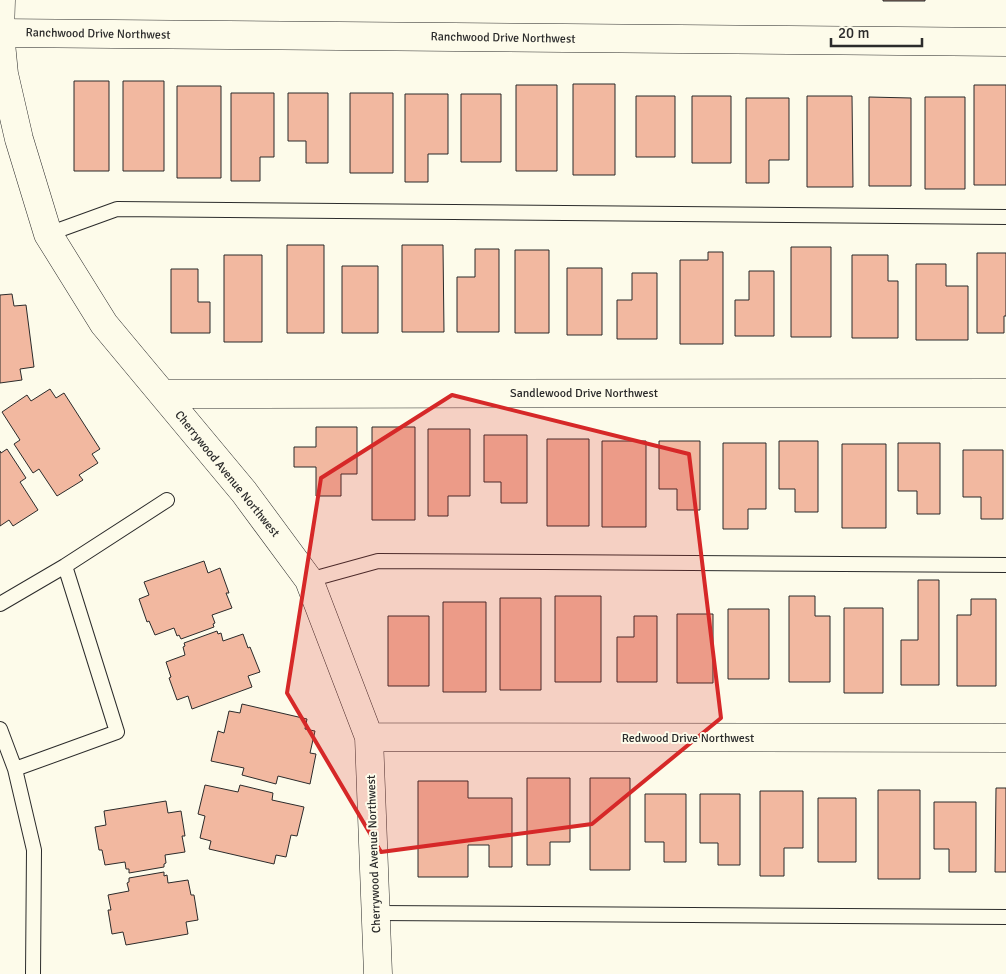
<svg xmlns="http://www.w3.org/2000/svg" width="1006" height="974" viewBox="0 0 1006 974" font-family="Signika,sans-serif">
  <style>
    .building { fill: #f2b8a0; stroke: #2b2b2b }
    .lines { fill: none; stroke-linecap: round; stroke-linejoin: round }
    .service-casing { stroke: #2b2b2b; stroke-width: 16 }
    .minor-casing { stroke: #2b2b2b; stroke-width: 29 }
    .tertiary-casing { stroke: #2b2b2b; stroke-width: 29 }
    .service { stroke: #fdfbea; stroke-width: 14 }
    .minor { stroke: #fdfbea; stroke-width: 28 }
    .tertiary { stroke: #fdfbea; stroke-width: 28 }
    .marked { fill: #d62828; fill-opacity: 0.2; stroke: #d62828; stroke-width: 4; stroke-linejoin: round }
    .labels { text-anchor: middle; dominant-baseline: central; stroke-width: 4; stroke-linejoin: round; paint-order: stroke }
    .street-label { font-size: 12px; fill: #2b2b2b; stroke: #fdfbea }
  </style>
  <rect width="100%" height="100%" fill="#fdfbea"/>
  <!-- building -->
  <path class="building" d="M883,0H925V1H883Z
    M74,81H109V171H74Z
    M123,81H164V171H123Z
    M573,84H615V175H573Z
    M516,85H557V171H516Z
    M974,85H1006V185H974Z
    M177,86H221V178H177Z
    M231,93H274V157H260V181H231Z
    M288,93H328V163H306V141H288Z
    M350,93H393V173H350Z
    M405,94H448V154H428V182H405Z
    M461,94H501V162H461Z
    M636,96H675V157H636Z
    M692,96H731V163H692Z
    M807,96H852L853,187H807Z
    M869,97L911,98V186H869Z
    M925,97H965V189H925Z
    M746,98H789V160H769V183H746Z
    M287,245H324V333H287Z
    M402,245H443L444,332H402Z
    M791,247H831V337H791Z
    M475,249H499V332H457V277H475Z
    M515,250H549V333H515Z
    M708,252H723V344H680V260H708Z
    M977,253H1006V316H1004V333H977Z
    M224,255H262V342H224Z
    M852,255H888V281H898V338H852Z
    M916,264H946V286H968V340H916Z
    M342,266H378V333H342Z
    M567,268H602V335H567Z
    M171,269H198V302H210V333H171Z
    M749,271H774V336H735V300H749Z
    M632,273H657V339H617V300H632Z
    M12,294L14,306L26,305L34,367L20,369L22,380L0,383V295Z
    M50,389L56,398L64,393L100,449L92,454L98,463L79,475L83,480L57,496L39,469L33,473L14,444L20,440L2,412L27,395L31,401Z
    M316,427H357V474H341V496H316V467H294V447H316Z
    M372,427H415V520H372Z
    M428,429H470V496H448V516H428Z
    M484,435H527V503H501V482H484Z
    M547,439H589V526H547Z
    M602,441H646V527H602Z
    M659,441H700V510H677V489H659Z
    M779,441H818V512H795V489H779Z
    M723,443H766V509H748V529H723Z
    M898,443H940V514H917V491H898Z
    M842,444H886V528H842Z
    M7,449L26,478L20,482L38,510L13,526L9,520L0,526V451L1,453Z
    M963,450H1003V519H981V497H963Z
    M204,561L208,573L220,568L229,593H226L232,608L212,615L215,623L213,624L214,627L181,639L179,635L177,636L174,628L155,635L149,621L147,622L139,599L149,595L144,582Z
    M918,580H939V685H901V640H918Z
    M555,596H601V682H555Z
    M789,596H815V616H830V682H789Z
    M500,598H541V690H500Z
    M971,599H996V686H957V615H971Z
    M443,602H486V692H443Z
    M844,608H883V693H844Z
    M728,609H769V679H728Z
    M677,614H713V683H677Z
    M388,616H429V686H388Z
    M634,616H657V682H617V637H634Z
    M217,631L218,634L221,633L223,641L243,634L248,648L250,647L260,672L248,676L252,687L192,709L188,696L177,700L169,678L171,677L166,662L185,655L183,647L185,646L184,643Z
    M242,704L307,719L305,729L315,731L310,753L316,754L310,784L278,776L276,784L242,775L244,768L211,761L218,731L224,733L229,711L240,713Z
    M527,778H570V842H550V865H527Z
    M590,778H630V870H590Z
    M418,781H468V798H512V867H489V845H468V877H418Z
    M205,785L238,792L240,785L273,793L272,800L304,807L297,836L291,835L286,857L276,855L274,864L209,849L211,841L200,838L205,816L198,814Z
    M996,788H1006V872H995Z
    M878,790H920V879H878Z
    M760,791H803V848H784V876H760Z
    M645,794H686V862H664V842H645Z
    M700,794H740V865H718V843H700Z
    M818,798H856V862H818Z
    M166,801L168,813L181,811L185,836H182L185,852L165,855L166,863L164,864V867L129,873V869H126L125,862L105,865L102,850H99L95,827L106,825L104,811Z
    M934,802H976V872H949V849H934Z
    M164,872V876L167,875L168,883L188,880L191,895H194L198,920L186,922L188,934L126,945L123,932L112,934L108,910H111L108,895L129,891L127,883L129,882V878Z"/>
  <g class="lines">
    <!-- service casing -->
    <g class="service-casing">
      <path id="service" d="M48,234L117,209L1006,217
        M309,580L378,561L1006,565
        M0,604L65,566L167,500
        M0,729L15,769L34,850L33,974
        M15,769L117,732L65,566
        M376,913L1006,917"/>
    </g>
    <!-- minor casing -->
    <g class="minor-casing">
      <path id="minor" d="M1,0L0,33L4,74L19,139L48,234L104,324L244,492L309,580L369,737L378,974
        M163,394L1006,393
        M369,737L1006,738"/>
    </g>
    <!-- tertiary casing -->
    <g class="tertiary-casing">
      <path id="tertiary" d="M0,33L1006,42"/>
    </g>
    <!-- service -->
    <use href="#service" class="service"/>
    <!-- minor -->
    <use href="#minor" class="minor"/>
    <!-- tertiary -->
    <use href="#tertiary" class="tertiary"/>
  </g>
  <!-- marked area -->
  <path class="marked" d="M452,395L689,454L721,718L592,824L381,852L287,693L321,478Z"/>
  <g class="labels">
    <!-- street labels -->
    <g class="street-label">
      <text transform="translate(98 34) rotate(1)">Ranchwood Drive Northwest</text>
      <text transform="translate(503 38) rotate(1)">Ranchwood Drive Northwest</text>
      <text x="584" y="393">Sandlewood Drive Northwest</text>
      <text transform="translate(227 474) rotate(51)">Cherrywood Avenue Northwest</text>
      <text x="688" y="738">Redwood Drive Northwest</text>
      <text transform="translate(374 854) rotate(-92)">Cherrywood Avenue Northwest</text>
    </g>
  </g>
  <!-- scale -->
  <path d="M831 38v8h91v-8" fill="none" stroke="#2b2b2b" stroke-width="2.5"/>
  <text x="838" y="38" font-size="15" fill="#2b2b2b" stroke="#fdfbea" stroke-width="4" paint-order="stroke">20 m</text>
</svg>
